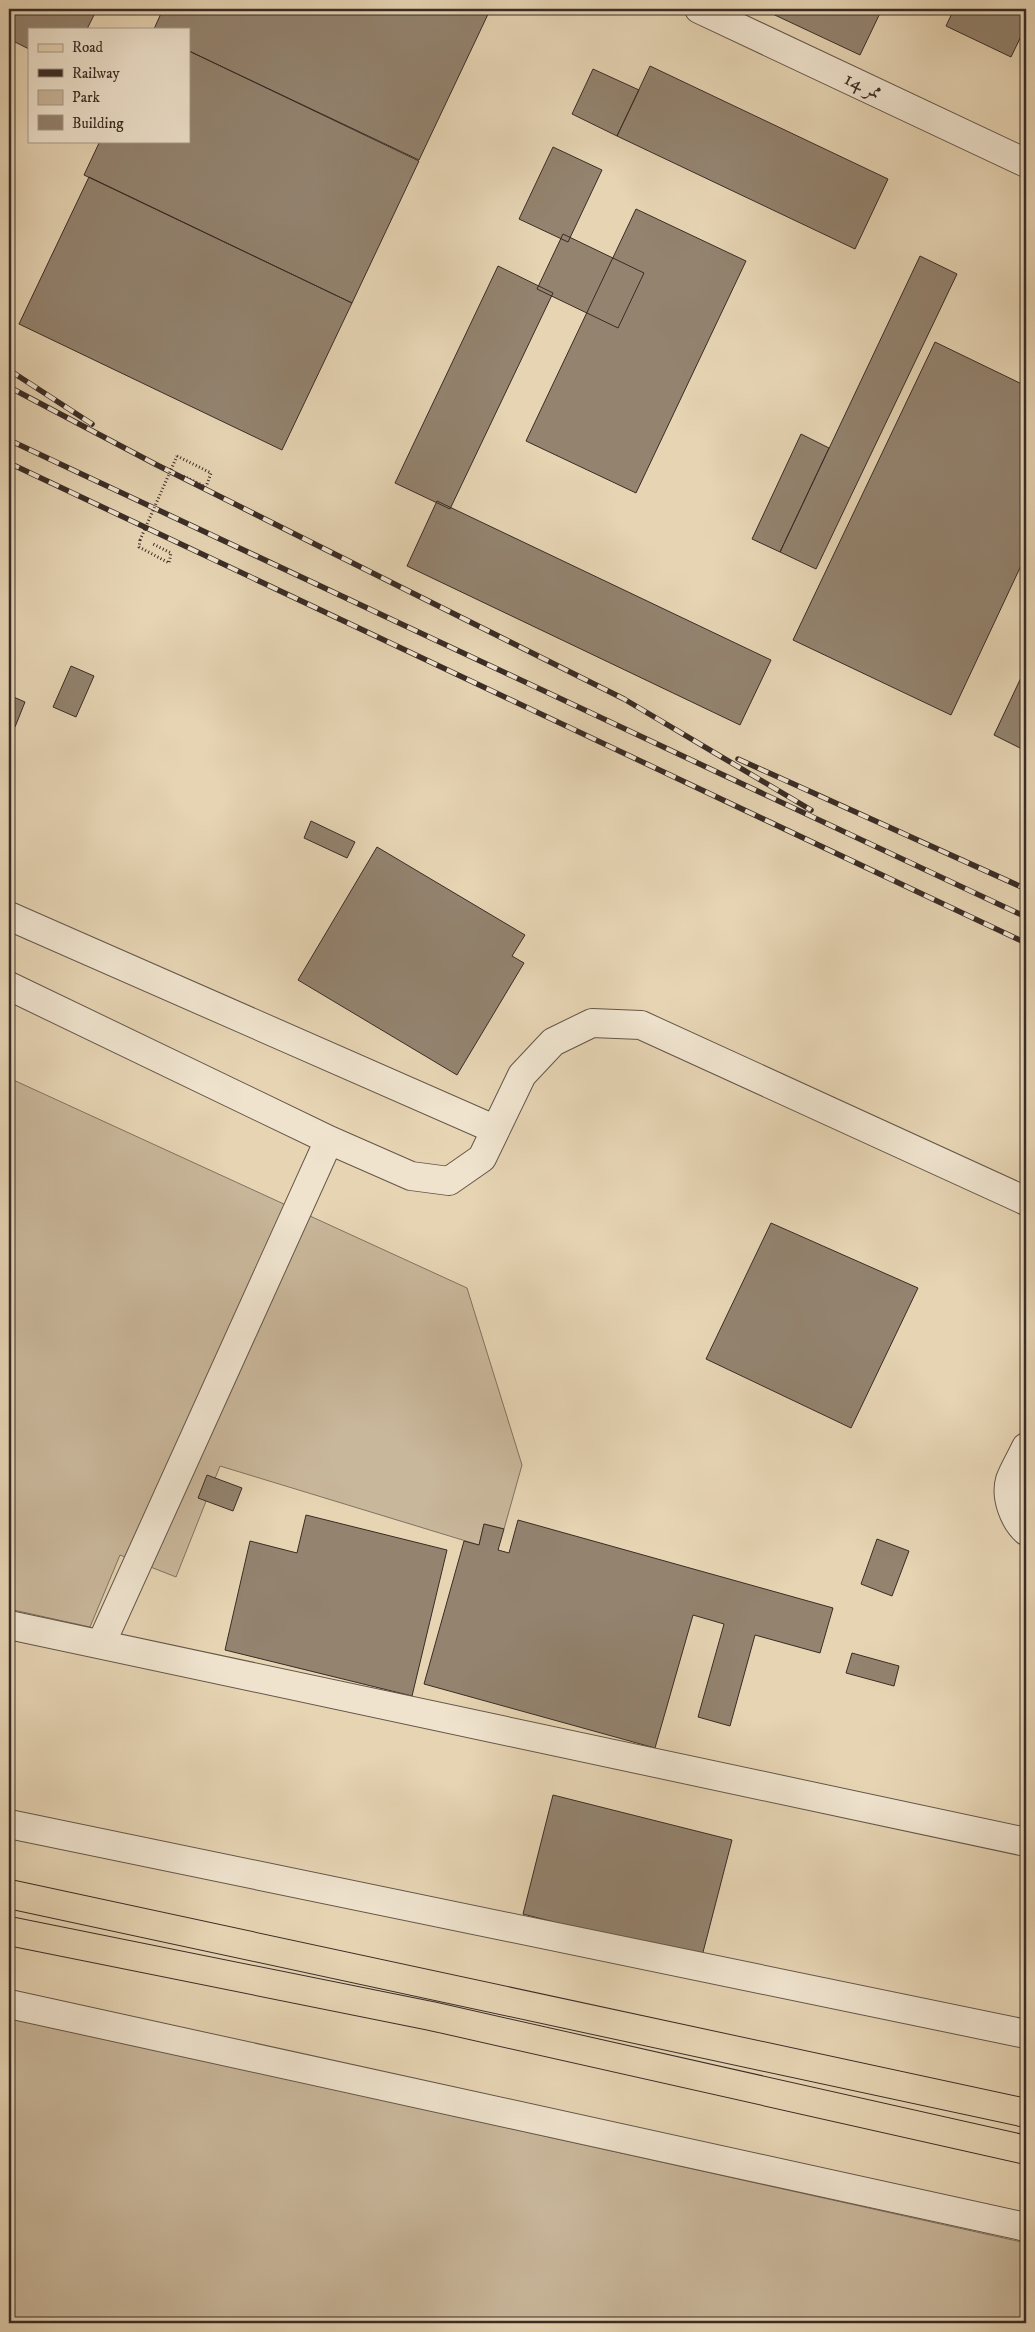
<svg xmlns="http://www.w3.org/2000/svg" width="1035" height="2332" viewBox="0 0 1035 2332" font-family="'IM FELL DW Pica',Amiri,serif">
  <style>
    .green { fill: #c9b79b; stroke: #827260 }
    .building { fill: #93836f; stroke: #3a2c26 }
    .lines { fill: none; stroke-linecap: round; stroke-linejoin: round }
    .minor-casing { stroke: #655649; stroke-width: 30 }
    .major-casing { stroke: #3a2c26; stroke-width: 30 }
    .path { stroke: #3a2c26; stroke-width: 3; stroke-dasharray: 1 2.5; stroke-linecap: butt }
    .minor { stroke: #efe3ce; stroke-width: 28 }
    .major { stroke: #e6d4b3; stroke-width: 28 }
    .rail-casing { stroke: #3a2c26; stroke-width: 5.5 }
    .rail { stroke: #efe3ce; stroke-width: 4; stroke-dasharray: 11; stroke-linecap: butt }
    .path-bridge { stroke: #3a2c26; stroke-width: 3; stroke-dasharray: 1 2.5; stroke-linecap: butt }
    .labels { text-anchor: middle; dominant-baseline: central; stroke-width: 4; stroke-linejoin: round; paint-order: stroke }
    .street-label { font-size: 20px; fill: #3a2c26; stroke: #efe3ce }
  </style>
  <rect width="100%" height="100%" fill="#e6d4b3"/>
  <filter id="stains"><feTurbulence type="fractalNoise" baseFrequency=".004" numOctaves="4"/><feColorMatrix values="0 0 0 0 .2 0 0 0 0 .09 0 0 0 0 .02 0 0 0 .5 -.17"/></filter>
  <radialGradient id="worn" r=".72"><stop offset=".6" stop-color="#630" stop-opacity="0"/><stop offset="1" stop-color="#630" stop-opacity=".3"/></radialGradient>
  <!-- green -->
  <path class="green" d="M9,1078L467,1288L522,1465L504,1529L484,1524L479,1545L220,1466L176,1577L120,1555L90,1627L9,1609Z
    M9,2017L1026,2243V2323H9Z"/>
  <!-- building -->
  <path class="building" d="M9,9H97L87,29H29V49L9,39Z
    M163,9H489L490,10L419,160L189,51V29H154Z
    M762,9H882L860,55Z
    M954,9H1026V26L1011,57L946,26Z
    M189,51L419,161L352,303L84,175L100,141H189Z
    M650,66L888,179L855,249L617,136Z
    M593,69L639,90L617,136L572,114Z
    M553,147L602,170L568,242L519,219Z
    M89,177L352,303L282,450L19,324Z
    M636,209L746,261L636,493L526,441Z
    M563,234L644,273L618,328L537,289Z
    M920,256L957,274L816,569L780,552Z
    M498,266L553,293L450,509L395,483Z
    M935,342L1026,386V555L951,715L793,640Z
    M801,434L829,448L780,552L752,539Z
    M437,501L771,660L740,725L407,566Z
    M71,666L94,676L76,717L53,707Z
    M1026,667V751L994,735Z
    M9,695L25,702L15,727L9,725Z
    M311,821L355,842L347,858L304,838Z
    M377,847L525,935L512,956L524,963L457,1075L298,980Z
    M771,1223L918,1288L851,1428L706,1359Z
    M207,1475L242,1488L233,1511L198,1498Z
    M306,1515L447,1550L412,1696L225,1650L250,1541L297,1553Z
    M518,1520L833,1608L820,1653L755,1635L730,1726L698,1717L724,1624L693,1615L655,1748L424,1684L464,1541L479,1545L484,1524L504,1529L498,1550L509,1553Z
    M877,1539L909,1551L892,1596L861,1584Z
    M852,1653L899,1666L894,1686L846,1673Z
    M553,1795L732,1840L701,1960L523,1914Z"/>
  <g class="lines">
    <!-- minor casing -->
    <g class="minor-casing">
      <path id="minor" d="M699,9L1026,163
        M9,916L494,1129
        M9,986L329,1140L411,1176L449,1181L482,1158L522,1075L553,1042L592,1023L641,1025L1026,1201
        M1026,1447C1021,1458 1014,1469 1010,1480C1005,1497 1014,1520 1026,1531
        M9,1625L1026,1842
        M101,1644L329,1140
        M9,1824L1026,2034
        M9,2004L1026,2227"/>
    </g>
    <!-- major casing -->
    <g class="major-casing">
      <path id="major" d="M9,1894L1026,2113
        M9,1931L431,2016L1026,2150"/>
    </g>
    <!-- path -->
    <path class="path" d="M177,456L211,473L206,487L181,475
      M140,540L139,547L169,563L171,553L153,544"/>
    <!-- minor -->
    <use href="#minor" class="minor"/>
    <!-- major -->
    <use href="#major" class="major"/>
    <!-- rail casing -->
    <g class="rail-casing">
      <path id="rail" d="M9,370L92,424
        M9,387L155,464L624,699L811,810
        M9,440L1026,917
        M9,463L1026,943
        M738,759L1026,889"/>
    </g>
    <!-- rail -->
    <use href="#rail" class="rail"/>
    <!-- path-bridge -->
    <path class="path-bridge" d="M140,540L177,456"/>
  </g>
  <g class="labels">
    <!-- street labels -->
    <g class="street-label">
      <text transform="translate(863 86) rotate(25)">ممر 14</text>
    </g>
  </g>
  <!-- margin -->
  <rect width="1035" height="2332" fill="none" stroke="#e6d4b3" stroke-width="30"/>
  <rect x="10" y="10" width="1015" height="2312" fill="none" stroke="#3a2c26" stroke-width="2.5"/>
  <rect x="15" y="15" width="1005" height="2302" fill="none" stroke="#3a2c26"/>
  <!-- legend -->
  <rect x="28" y="28" width="162" height="115" fill="#efe3ce" stroke="#a79a8b"/>
  <rect x="38" y="44" width="25" height="8" fill="#e6d4b3" stroke="#a79a8b"/>
  <text x="72" y="52" font-size="15" fill="#3a2c26">Road</text>
  <rect x="38" y="69" width="25" height="8" fill="#3a2c26" stroke="#a79a8b"/>
  <text x="72" y="78" font-size="15" fill="#3a2c26">Railway</text>
  <rect x="38" y="90" width="25" height="15" fill="#c9b79b" stroke="#a79a8b"/>
  <text x="72" y="102" font-size="15" fill="#3a2c26">Park</text>
  <rect x="38" y="115" width="25" height="15" fill="#93836f" stroke="#a79a8b"/>
  <text x="72" y="128" font-size="15" fill="#3a2c26">Building</text>
  <rect width="100%" height="100%" filter="url(#stains)"/>
  <rect width="100%" height="100%" fill="url(#worn)"/>
</svg>
